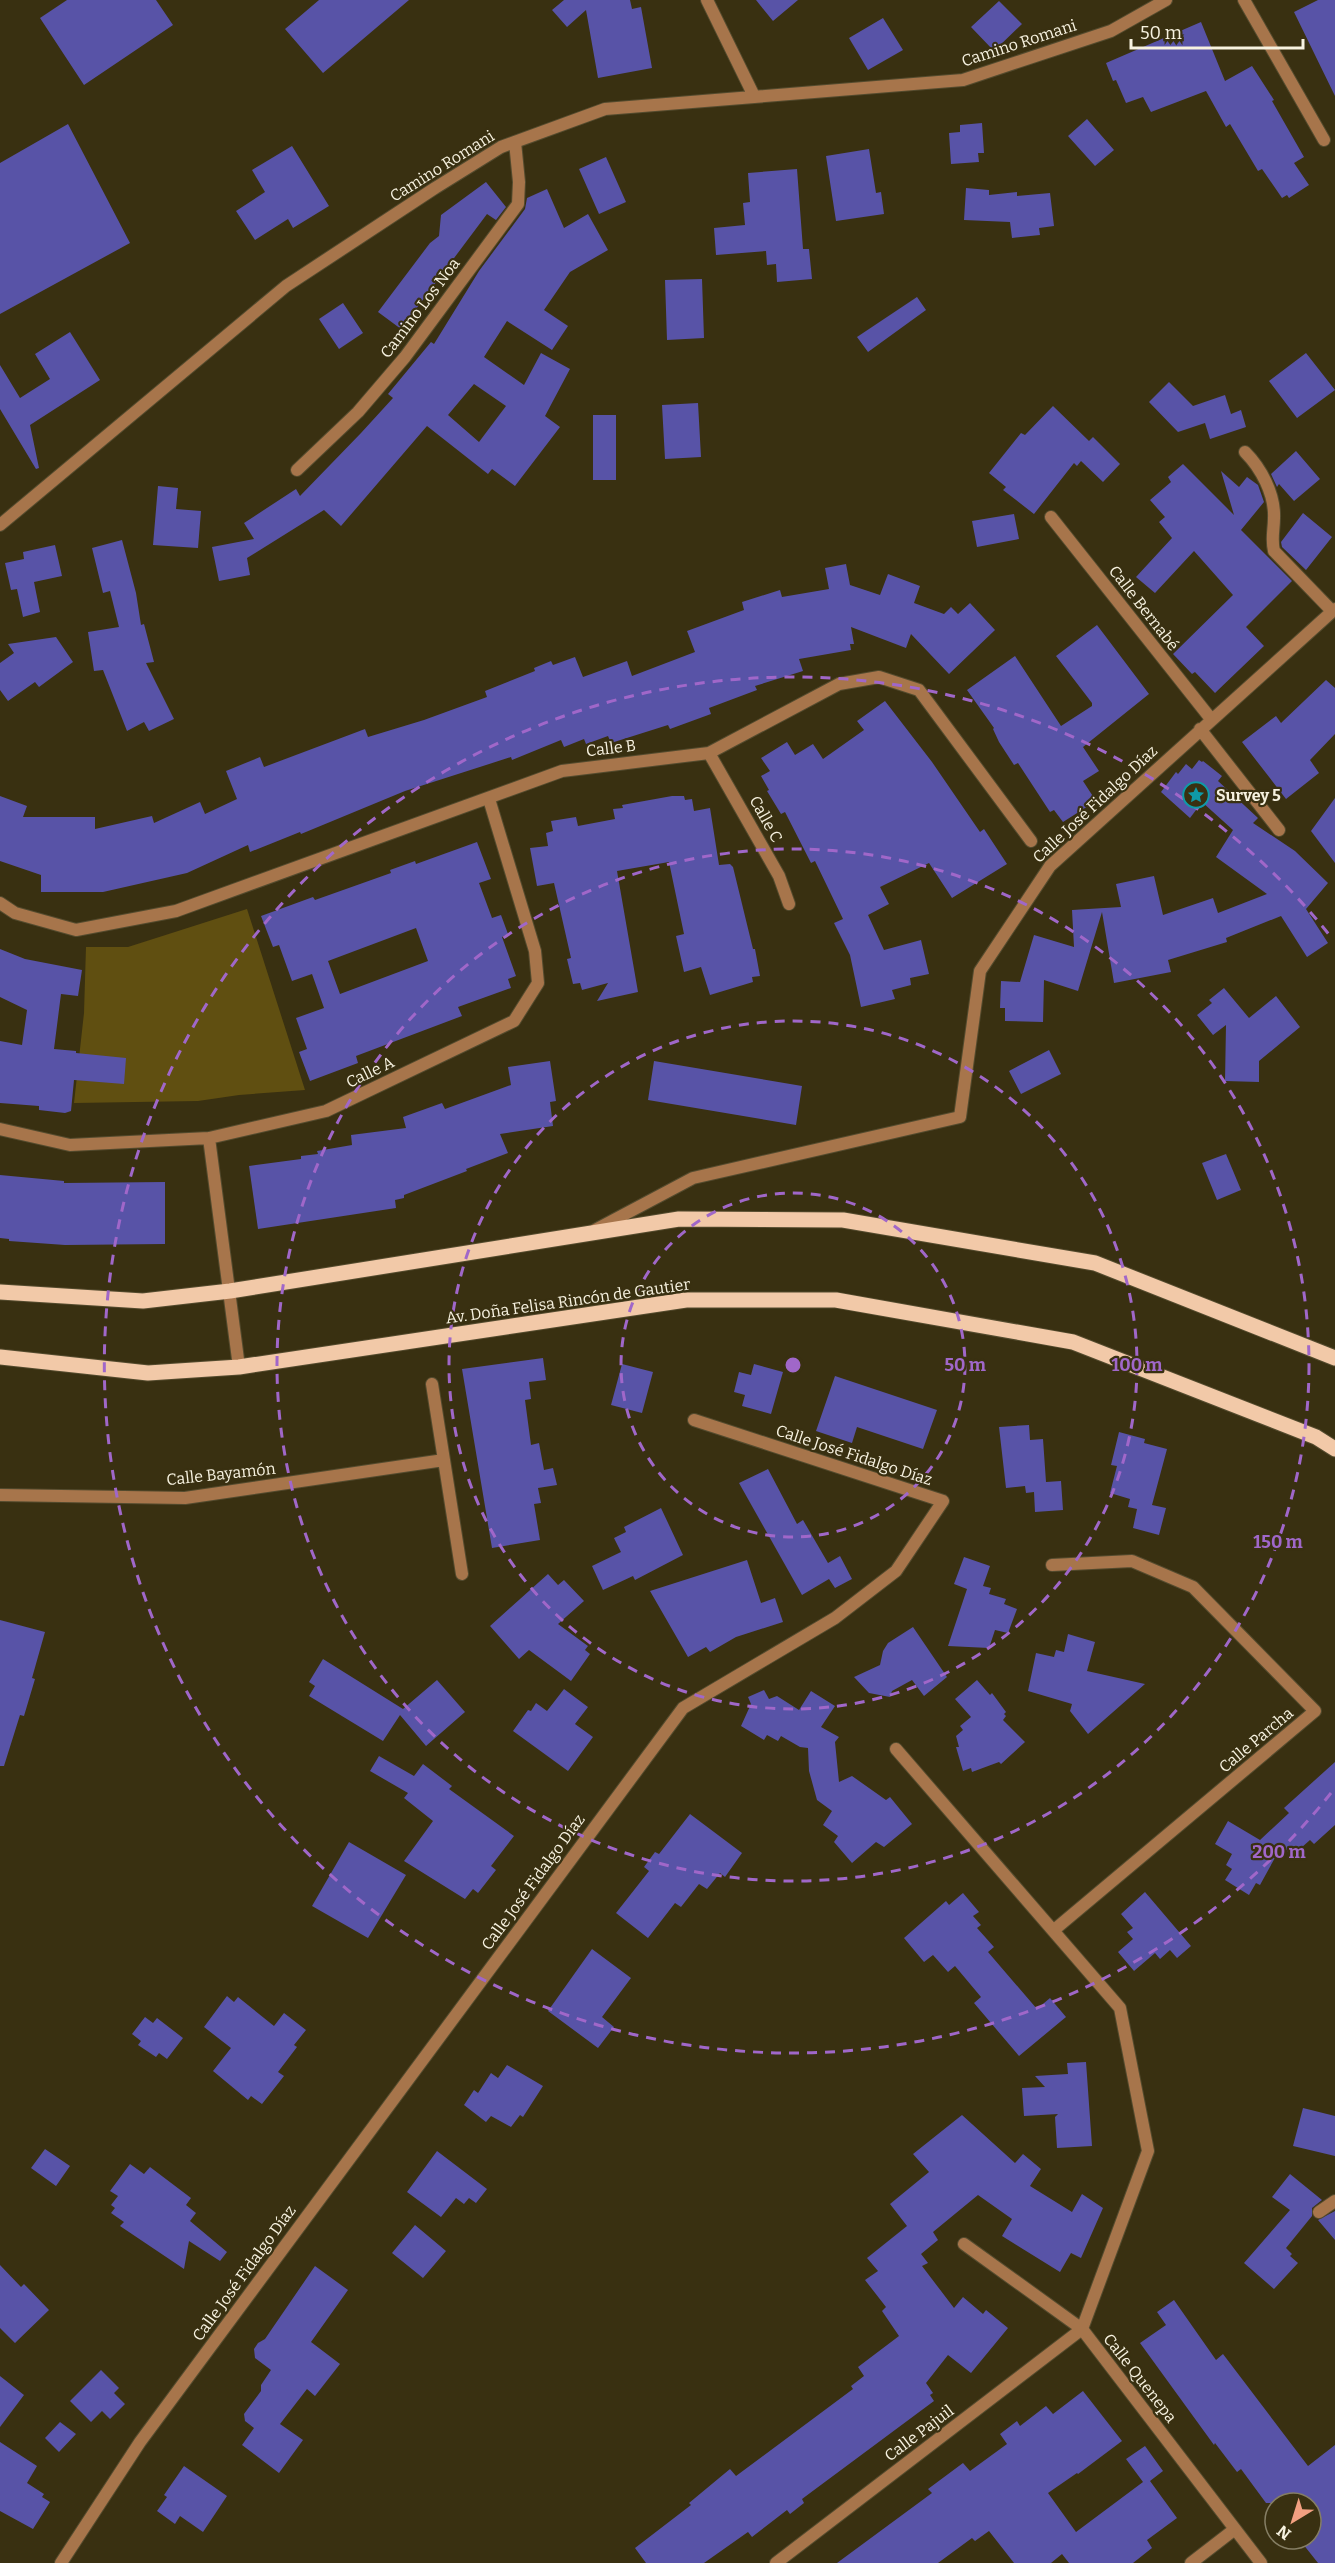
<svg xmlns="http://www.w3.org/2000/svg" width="1335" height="2563" viewBox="0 0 1335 2563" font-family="Bitter,serif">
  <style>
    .green { fill: #604f11 }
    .building { fill: #5853a7; fill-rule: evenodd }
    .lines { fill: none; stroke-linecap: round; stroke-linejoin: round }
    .minor-casing { stroke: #544b2e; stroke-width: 14 }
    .primary-casing { stroke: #544b2e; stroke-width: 17 }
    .minor { stroke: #a7754b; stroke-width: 12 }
    .primary { stroke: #f2c9a8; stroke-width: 15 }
    .ring { fill: none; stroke: #a067c9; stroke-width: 3; stroke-dasharray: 10 8 }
    .labels { text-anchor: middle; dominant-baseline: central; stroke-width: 4.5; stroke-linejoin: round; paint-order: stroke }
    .street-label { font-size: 16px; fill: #f7f2e0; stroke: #393011 }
    .poi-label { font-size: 16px; font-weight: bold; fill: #f7f2e0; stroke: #393011; text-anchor: start }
    .centre { fill: #a067c9; stroke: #393011; stroke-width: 3 }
    .ring-label { font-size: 18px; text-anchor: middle; font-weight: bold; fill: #a067c9; stroke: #393011; stroke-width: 4.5; stroke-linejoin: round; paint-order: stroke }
  </style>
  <rect width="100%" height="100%" fill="#393011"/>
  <!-- green -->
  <path class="green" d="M247,909L305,1090L239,1095L198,1101L74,1103L84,1013L86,947H128Z"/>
  <!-- building -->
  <path class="building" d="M67,0H156L173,25L84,85L40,18Z
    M319,0H409L323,73L285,29Z
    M564,0H630L632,9L641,7L652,68L598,78L586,10L567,27L552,10Z
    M756,0H798L773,21Z
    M1318,0H1335V96L1294,12Z
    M999,1L1022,24L994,51L971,27Z
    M883,18L903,50L868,70L849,38Z
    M1201,22L1225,81L1252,66L1274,100L1272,101L1304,157L1294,163L1309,185L1289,198L1287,195L1282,198L1262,169L1258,171L1230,124L1226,127L1206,91L1151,112L1143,97L1126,103L1116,80L1113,81L1106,63Z
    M1087,119L1114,150L1095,166L1068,136Z
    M982,123L984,153H978L979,162L951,164L949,133L960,132V125Z
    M68,124L130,243L0,314V163Z
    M292,146L329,206L293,228L288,219L255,240L236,211L265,192L252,170Z
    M869,149L876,193L881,192L884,214L836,221L826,156Z
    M606,157L626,202L599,214L579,169Z
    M797,169L803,249H809L812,279L777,282L776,264L767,265L766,251L716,255L714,228L745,225L743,203L750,202L748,173Z
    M486,182L506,207L496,220L487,214L401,329L378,312L430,243L439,236L441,215Z
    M966,188L989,190V195L1017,192V196L1050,193L1054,226L1039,228L1040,235L1012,238L1010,222L964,220Z
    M547,189L564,228L588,214L608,250L570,272L544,310L568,326L552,350L507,321L484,357L524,385L541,353L570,369L545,416L560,427L515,486L492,469L488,474L427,426L341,526L324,510L247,558L250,575L219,581L212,547L254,539L244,523L296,489L300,496L361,433L393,398L388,394L431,342L434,344L479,271L525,209L527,198ZM474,384L506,406L479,442L448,415Z
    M702,279L704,338L667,340L665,280Z
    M917,297L926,310L868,352L857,337Z
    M343,303L363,333L339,349L319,319Z
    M70,332L100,380L30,425L39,468L36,469L0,409V365L20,398L50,379L35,354Z
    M1306,353L1335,390L1297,418L1269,381Z
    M1169,382L1193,406L1225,395L1231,414L1241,410L1246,427L1210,439L1205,423L1178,432L1149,402Z
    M698,403L701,457L665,459L662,405Z
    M1053,406L1089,441L1093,437L1120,464L1103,482L1081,461L1077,466L1074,463L1034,514L1003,490L1006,487L989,473L1021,433L1025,435Z
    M593,415H616V480H593Z
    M1296,451L1320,479L1294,501L1279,484L1277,487L1271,474Z
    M1183,464L1234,515L1221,471L1239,487L1247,477L1258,485L1264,502L1241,530L1292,581L1246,627L1264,646L1215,693L1195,672L1192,674L1173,654L1233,595L1194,551L1155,593L1136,577L1172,538L1159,522L1165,517L1150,500L1171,482L1168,477Z
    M158,486L178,488L176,509L201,511L198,548L153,545Z
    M1303,513L1332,537L1306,570L1282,547L1281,542Z
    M1014,514L1019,539L977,547L972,521Z
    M122,540L136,593L141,625L144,624L154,662L146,663L174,719L149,731L144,722L127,731L103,670L94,671L88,632L119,627L110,591L103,593L92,548Z
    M55,545L62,576L34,582L40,612L23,617L17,589L11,590L5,563L24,559L23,552Z
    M846,564L850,585L880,595L888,574L920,586L914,603L944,614L951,607L958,614L970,603L995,630L949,674L911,634L906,648L851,627L854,644H850L851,650L799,659L803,671L755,686L757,690L709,708L711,714L670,729L668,725L611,743L608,736L586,744L584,739L564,747L561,740L512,760L511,757L405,791L301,834L300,832L250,852L248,845L187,873L103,892H41V875L0,861V796L27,806L23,817H95V829L152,816L154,823L200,802L205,814L237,799L226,771L260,757L264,767L365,729L368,737L424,720L487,697L485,691L535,671L534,668L551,661L553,665L575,657L583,677L627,661L632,676L695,652L687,631L744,610L742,602L780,590L782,597L829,589L825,568Z
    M1097,625L1149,694L1083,747L1099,771L1083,781L1096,801L1063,822L1054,810L1050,812L1018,763L1014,765L999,742L993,729L994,728L967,690L1015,656L1061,726L1092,706V703L1056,656Z
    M56,637L73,662L39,687L35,682L8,701L0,690V663L14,653L8,644Z
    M1326,680L1335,688V734L1310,760L1319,773L1286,799L1242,742L1276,716L1281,723Z
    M885,701L932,762L980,832L984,829L1007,864L952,898L929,863L880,887L889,904L868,915L884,950L921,940L929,974L910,978L911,985L892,990L895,999L861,1007L850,955L834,923L843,919L815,861L811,863L785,812L781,814L767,791L769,790L761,776L770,771L761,758L787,742L795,755L813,744L823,759L864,730L857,721Z
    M1199,760L1202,762L1203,761L1222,776L1218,781L1258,818L1253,823L1295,851L1328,883L1306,909L1328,943L1307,957L1281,916L1226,938L1227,942L1168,960L1171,972L1114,983L1102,912L1078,991L1044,980L1043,1022L1005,1021V1008H1000L1001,981L1020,982L1034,935L1074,947L1072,910L1121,907L1116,884L1154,876L1163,915L1213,898L1218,913L1267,894L1216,857L1233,830L1202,802L1190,818L1161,792L1176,772L1178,774L1186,764L1192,769Z
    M672,796H684L685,800L692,799L694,811L710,808L719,865L730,864L733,867L753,949H755L760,976L752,977L753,982L710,995L701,967L684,972L676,936L684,934L669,862L617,871L638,992L597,1001L608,983L582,990L580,983L573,984L567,959L571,958L554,883L537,886L530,848L548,846L546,833L553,831L551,821L576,817L578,826L615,819L613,809L623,808L622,805Z
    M1335,798V863L1311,831Z
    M477,842L491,879L479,883L492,918L501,915L508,934L502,937L516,976L508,979L511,988L458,1007L462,1016L356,1056L358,1063L310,1081L299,1052L307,1049L296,1018L324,1008L312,974L292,981L279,945L273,947L261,916L313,897L315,900L391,873L390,870L415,861L416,864ZM416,928L428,961L340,994L328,961Z
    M0,949L25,959L82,970L78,996L61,994L54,1049L76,1051V1053L126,1058L124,1084L74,1080L71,1111L65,1113L39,1110V1106L0,1103V1041L22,1045L27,1010L0,997Z
    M1224,988L1249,1018L1276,996L1300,1027L1259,1061V1082L1225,1081L1226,1025L1213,1035L1197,1015L1212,1003L1209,1000Z
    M1049,1050L1061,1074L1021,1094L1009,1071Z
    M550,1061L556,1101L550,1102L553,1126L500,1134L508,1153L466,1169L467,1171L404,1195V1198L395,1200L396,1208L258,1229L249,1166L301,1159V1156L318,1154L317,1151L352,1145L351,1135L406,1128L403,1117L442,1103L445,1109L511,1085L508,1067Z
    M654,1061L802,1086L796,1125L648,1100Z
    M1226,1154L1241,1190L1217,1200L1202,1163Z
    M0,1175L64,1181V1183L165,1182V1244L65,1245L9,1241V1239L0,1238Z
    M543,1358L546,1380L529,1382L531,1399L525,1400L531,1445L539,1443L544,1470L553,1468L557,1485L538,1488L541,1503L534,1504L540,1540L492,1548L462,1369Z
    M622,1364L653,1372L642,1413L611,1405Z
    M754,1364L783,1372L771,1414L742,1406L745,1395L734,1392L739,1372L751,1375Z
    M835,1376L937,1410L923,1449L857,1427L852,1443L816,1431Z
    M1029,1425L1030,1440L1043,1439L1046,1482L1061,1481L1063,1510L1035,1512L1034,1492L1026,1493L1025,1486L1006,1488L999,1427Z
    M1119,1432L1145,1439L1144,1443L1167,1449L1152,1505L1166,1508L1159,1535L1133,1528L1137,1509L1128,1507L1130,1499L1110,1493L1117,1466L1111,1465Z
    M768,1469L797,1524L803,1520L828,1563L840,1556L852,1579L835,1588L829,1579L802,1595L739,1483Z
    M661,1508L683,1555L635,1580L633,1576L603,1590L592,1566L621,1552L614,1538L626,1532L624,1527Z
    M964,1557L990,1566L983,1586L991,1588L989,1594L1006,1599L1004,1604L1017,1609L1008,1633L995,1630L989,1648L948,1646L967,1589L954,1584Z
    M747,1560L761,1603L775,1598L783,1622L736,1637L710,1652L706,1647L688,1657L650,1591Z
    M548,1574L558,1585L564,1580L584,1601L558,1624L588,1646L585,1650L590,1654L571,1681L529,1650L519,1659L490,1626Z
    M0,1620L45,1632L32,1678L35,1679L24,1716L20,1715L4,1766H0Z
    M913,1627L947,1677L924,1696L912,1680L892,1691L890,1697L869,1693L854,1677L880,1665L883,1651L888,1643Z
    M1068,1634L1095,1642L1087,1671L1145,1684L1088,1734L1070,1711L1072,1704L1028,1691L1036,1653L1054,1657L1056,1650L1064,1652Z
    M323,1659L403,1709L437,1680L465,1712L426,1746L400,1715L383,1741L309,1696L315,1686L309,1682Z
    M977,1680L990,1695L992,1693L1006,1712L1004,1714L1006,1716L1003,1720L1025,1742L1001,1764L999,1762L972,1772L971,1768L963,1771L956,1747H959L956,1736L963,1730L960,1726L971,1717L955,1699Z
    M564,1689L588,1707L575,1724L593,1737L568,1771L513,1731L528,1710L531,1711L536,1703L547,1711Z
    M764,1690L769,1699L777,1696L799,1710L811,1691L835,1706L821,1727L839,1737L835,1742L839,1782L852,1776L886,1800L890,1797L912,1824L884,1847L876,1842L852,1863L834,1842L838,1836L823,1825L832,1811L817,1800L809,1771L808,1748L800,1747L781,1736L778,1741L767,1735L764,1740L741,1726L751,1704L748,1697Z
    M379,1756L414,1776L423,1764L452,1786L449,1789L514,1836L491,1866L496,1870L478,1893L473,1889L465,1899L404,1861L433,1821L404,1798L408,1793L370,1771Z
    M1335,1762V1825L1314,1844L1310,1840L1292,1856L1282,1845L1260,1885L1256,1883L1249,1895L1225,1880L1232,1869L1226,1865L1232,1854L1215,1844L1228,1821L1260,1840L1289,1813L1284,1808Z
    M690,1814L742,1853L725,1877L720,1873L707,1889L699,1884L681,1907L675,1903L648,1938L616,1913L649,1871L644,1867L655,1852L659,1854Z
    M349,1842L406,1875L368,1938L312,1906Z
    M1145,1892L1191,1946L1177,1958L1170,1950L1160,1959L1155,1953L1134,1971L1118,1952L1133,1939L1127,1932L1133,1928L1121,1914Z
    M963,1893L979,1912L973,1916L981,1925L977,1928L994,1947L988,1952L1037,2009L1050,1998L1066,2017L1019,2056L974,2003L981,1997L955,1966L948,1972L933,1955L924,1962L904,1938L946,1901L949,1905Z
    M592,1949L631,1978L602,2017L614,2027L598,2048L548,2011Z
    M227,1996L234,2002L238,1997L274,2026L284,2013L306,2030L294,2045L297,2047L278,2072L284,2076L262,2104L251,2096L248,2100L213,2071L231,2048L204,2027Z
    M145,2017L153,2023L157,2018L183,2038L167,2059L159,2053L156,2057L138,2045L141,2041L132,2034Z
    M1086,2062L1092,2146L1057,2148L1055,2117L1058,2114L1024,2116L1022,2088L1045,2087L1035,2076L1068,2074L1067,2063Z
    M507,2065L543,2086L523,2117L520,2115L511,2127L491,2116L486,2122L464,2105L474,2090L478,2093L491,2073L498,2078Z
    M1303,2108L1335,2116V2156L1293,2146Z
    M962,2115L1015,2163L1023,2154L1041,2169L1030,2186L1072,2212L1082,2194L1103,2208L1081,2258L1071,2253L1060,2272L1002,2236L1012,2219L978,2195L933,2232L938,2240L921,2254L928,2263L922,2266L954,2308L963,2297L983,2314L986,2310L1008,2328L971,2373L948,2355L926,2383L933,2393L930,2395L934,2401L802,2499L804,2503L790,2514L787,2510L752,2537L748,2532L704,2563H646L635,2548L691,2505L689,2503L730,2469L736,2476L853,2389L851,2386L864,2376L858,2367L899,2336L882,2311L886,2307L865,2280L878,2271L867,2258L907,2226L890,2204L929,2172L913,2154Z
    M45,2149L70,2166L56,2186L31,2168Z
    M437,2151L487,2189L476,2203L469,2198L464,2204L456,2198L441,2217L407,2192Z
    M130,2164L144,2174L150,2167L191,2198L186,2205L196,2213L190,2221L227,2252L220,2261L189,2241L184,2269L120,2226L124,2222L111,2213L115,2208L111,2205L118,2196L110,2191Z
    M1290,2174L1322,2200L1312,2208V2216L1286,2248L1292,2254L1290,2256L1298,2263L1274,2289L1244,2263L1290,2210L1272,2197Z
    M1335,2211V2240L1318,2220Z
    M415,2225L446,2251L423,2278L392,2253Z
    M0,2265L21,2287L24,2284L49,2310L15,2343L0,2328Z
    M315,2266L348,2290L311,2342L340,2364L315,2396L307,2389L280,2424L303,2440L279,2473L242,2445L254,2428L245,2421L244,2414L261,2391V2385L271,2370L255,2358L254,2349L258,2343L265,2339Z
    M1174,2300L1216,2360L1223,2354L1308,2466L1335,2445V2563H1318L1299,2539H1311V2503H1266L1241,2469L1237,2472L1215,2443L1214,2445L1140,2343L1166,2325L1157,2312Z
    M101,2370L119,2388L114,2393L125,2404L110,2419L102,2411L91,2422L70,2401Z
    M0,2376L24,2395L0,2427Z
    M1083,2391L1122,2441L1078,2474L1077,2473L1048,2493L1076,2532L1143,2482L1126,2459L1145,2446L1163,2471L1150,2481L1177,2518L1147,2540L1152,2548L1133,2563H1069L1062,2554L1051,2563H1014L989,2531L975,2541L972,2538L938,2563H837L932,2493L928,2489L963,2463L970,2471L1007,2444L1000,2434L1017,2421L1020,2426L1046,2406L1053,2414Z
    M60,2422L76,2434L59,2452L45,2438Z
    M0,2442L37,2466L27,2483L44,2494L42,2497L50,2502L33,2529L0,2511Z
    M184,2466L227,2496L203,2532L180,2516L175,2524L157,2511L167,2497L164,2495Z"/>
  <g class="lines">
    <!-- minor casing -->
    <g class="minor-casing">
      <path id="minor" d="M707,0L754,96
        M1244,0L1324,140
        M1245,452C1261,468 1275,494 1274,518C1274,530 1271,539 1274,551L1332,611
        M297,470L358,412L405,357L518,204L519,182L515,142
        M1051,517L1211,719
        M0,525L286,286L435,188L501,147L605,109L963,80L1111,31L1166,0
        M1200,729L1279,830
        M709,753L779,876L789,904
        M0,903L15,913L76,930L176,911L562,771L709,753L839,684L879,677L919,690L1031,841
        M0,1129L70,1145L209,1138L326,1111L514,1021L538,983L535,951L489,799
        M209,1138L239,1367
        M595,1230L693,1178L960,1117L980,971L1050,866L1335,609
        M432,1384L462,1574
        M0,1495L185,1498L444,1460
        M1052,1565L1132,1561L1193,1587L1315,1711L1054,1930
        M1319,2212L1335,2201
        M964,2244L1082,2329L1261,2563
        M61,2563L140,2442L683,1708L835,1618L896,1571L943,1501L694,1420
        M776,2563L1082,2329L1148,2151L1120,2008L896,1749
        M1191,2563L1235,2529"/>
    </g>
    <!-- primary casing -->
    <g class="primary-casing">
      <path id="primary" d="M0,1292L143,1301L230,1291L679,1219L843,1220L1095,1263L1335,1358
        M0,1357L148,1373L239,1367L686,1300H836L1073,1342L1316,1437L1335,1449"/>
    </g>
    <!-- minor -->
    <use href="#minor" class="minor"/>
    <!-- primary -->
    <use href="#primary" class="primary"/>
  </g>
  <!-- distance rings -->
  <g class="ring">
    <circle cx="793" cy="1365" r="172"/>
    <circle cx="793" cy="1365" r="344"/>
    <circle cx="793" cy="1365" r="516"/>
    <path d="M1331 1793A688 688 0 1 1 1331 937"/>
  </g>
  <!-- icons -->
  <defs>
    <g id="sight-ring" transform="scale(1.35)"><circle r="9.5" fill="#393011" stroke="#0f9aa8" stroke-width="1.5"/><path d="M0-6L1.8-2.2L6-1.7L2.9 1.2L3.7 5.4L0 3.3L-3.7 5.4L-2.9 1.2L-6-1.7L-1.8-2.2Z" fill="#0f9aa8"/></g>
  </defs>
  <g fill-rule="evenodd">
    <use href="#sight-ring" x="1196" y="795"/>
  </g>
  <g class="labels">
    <!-- street labels -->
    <g class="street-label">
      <text transform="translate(1019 43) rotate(-18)">Camino Romani</text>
      <text transform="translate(442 166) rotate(-32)">Camino Romani</text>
      <text transform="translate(420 308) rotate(-53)">Camino Los Noa</text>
      <text transform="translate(1144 608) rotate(52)">Calle Bernabé</text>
      <text transform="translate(611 748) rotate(-7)">Calle B</text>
      <text transform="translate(1095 804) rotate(-43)">Calle José Fidalgo Díaz</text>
      <text transform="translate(766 819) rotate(61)">Calle C</text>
      <text transform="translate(370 1072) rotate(-26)">Calle A</text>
      <text transform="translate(568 1301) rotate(-8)">Av. Doña Felisa Rincón de Gautier</text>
      <text transform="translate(854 1455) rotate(18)">Calle José Fidalgo Díaz</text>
      <text transform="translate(221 1474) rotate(-6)">Calle Bayamón</text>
      <text transform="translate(1256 1740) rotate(-40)">Calle Parcha</text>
      <text transform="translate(533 1882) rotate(-54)">Calle José Fidalgo Díaz</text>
      <text transform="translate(244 2273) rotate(-54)">Calle José Fidalgo Díaz</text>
      <text transform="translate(1140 2378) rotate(52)">Calle Quenepa</text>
      <text transform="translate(919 2433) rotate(-37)">Calle Pajuil</text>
    </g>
    <!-- poi labels -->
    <g class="poi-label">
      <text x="1216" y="795">Survey 5</text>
    </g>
  </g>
  <circle cx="793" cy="1365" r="9" class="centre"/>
  <g class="ring-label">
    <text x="965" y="1371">50 m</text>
    <text x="1137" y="1371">100 m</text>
    <text x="1278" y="1548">150 m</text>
    <text x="1279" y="1858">200 m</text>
  </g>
  <!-- north arrow -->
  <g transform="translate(1293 2521) rotate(218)"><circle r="28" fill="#393011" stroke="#857e64" stroke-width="1.5"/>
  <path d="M0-4.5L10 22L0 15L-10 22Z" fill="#f2a081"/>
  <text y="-9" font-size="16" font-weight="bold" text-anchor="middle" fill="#f7f2e0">N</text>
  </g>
  <!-- scale -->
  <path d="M1131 39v9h172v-9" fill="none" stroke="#f7f2e0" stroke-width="3"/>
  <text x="1140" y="39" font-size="18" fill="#f7f2e0" stroke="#393011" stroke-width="4.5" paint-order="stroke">50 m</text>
</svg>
